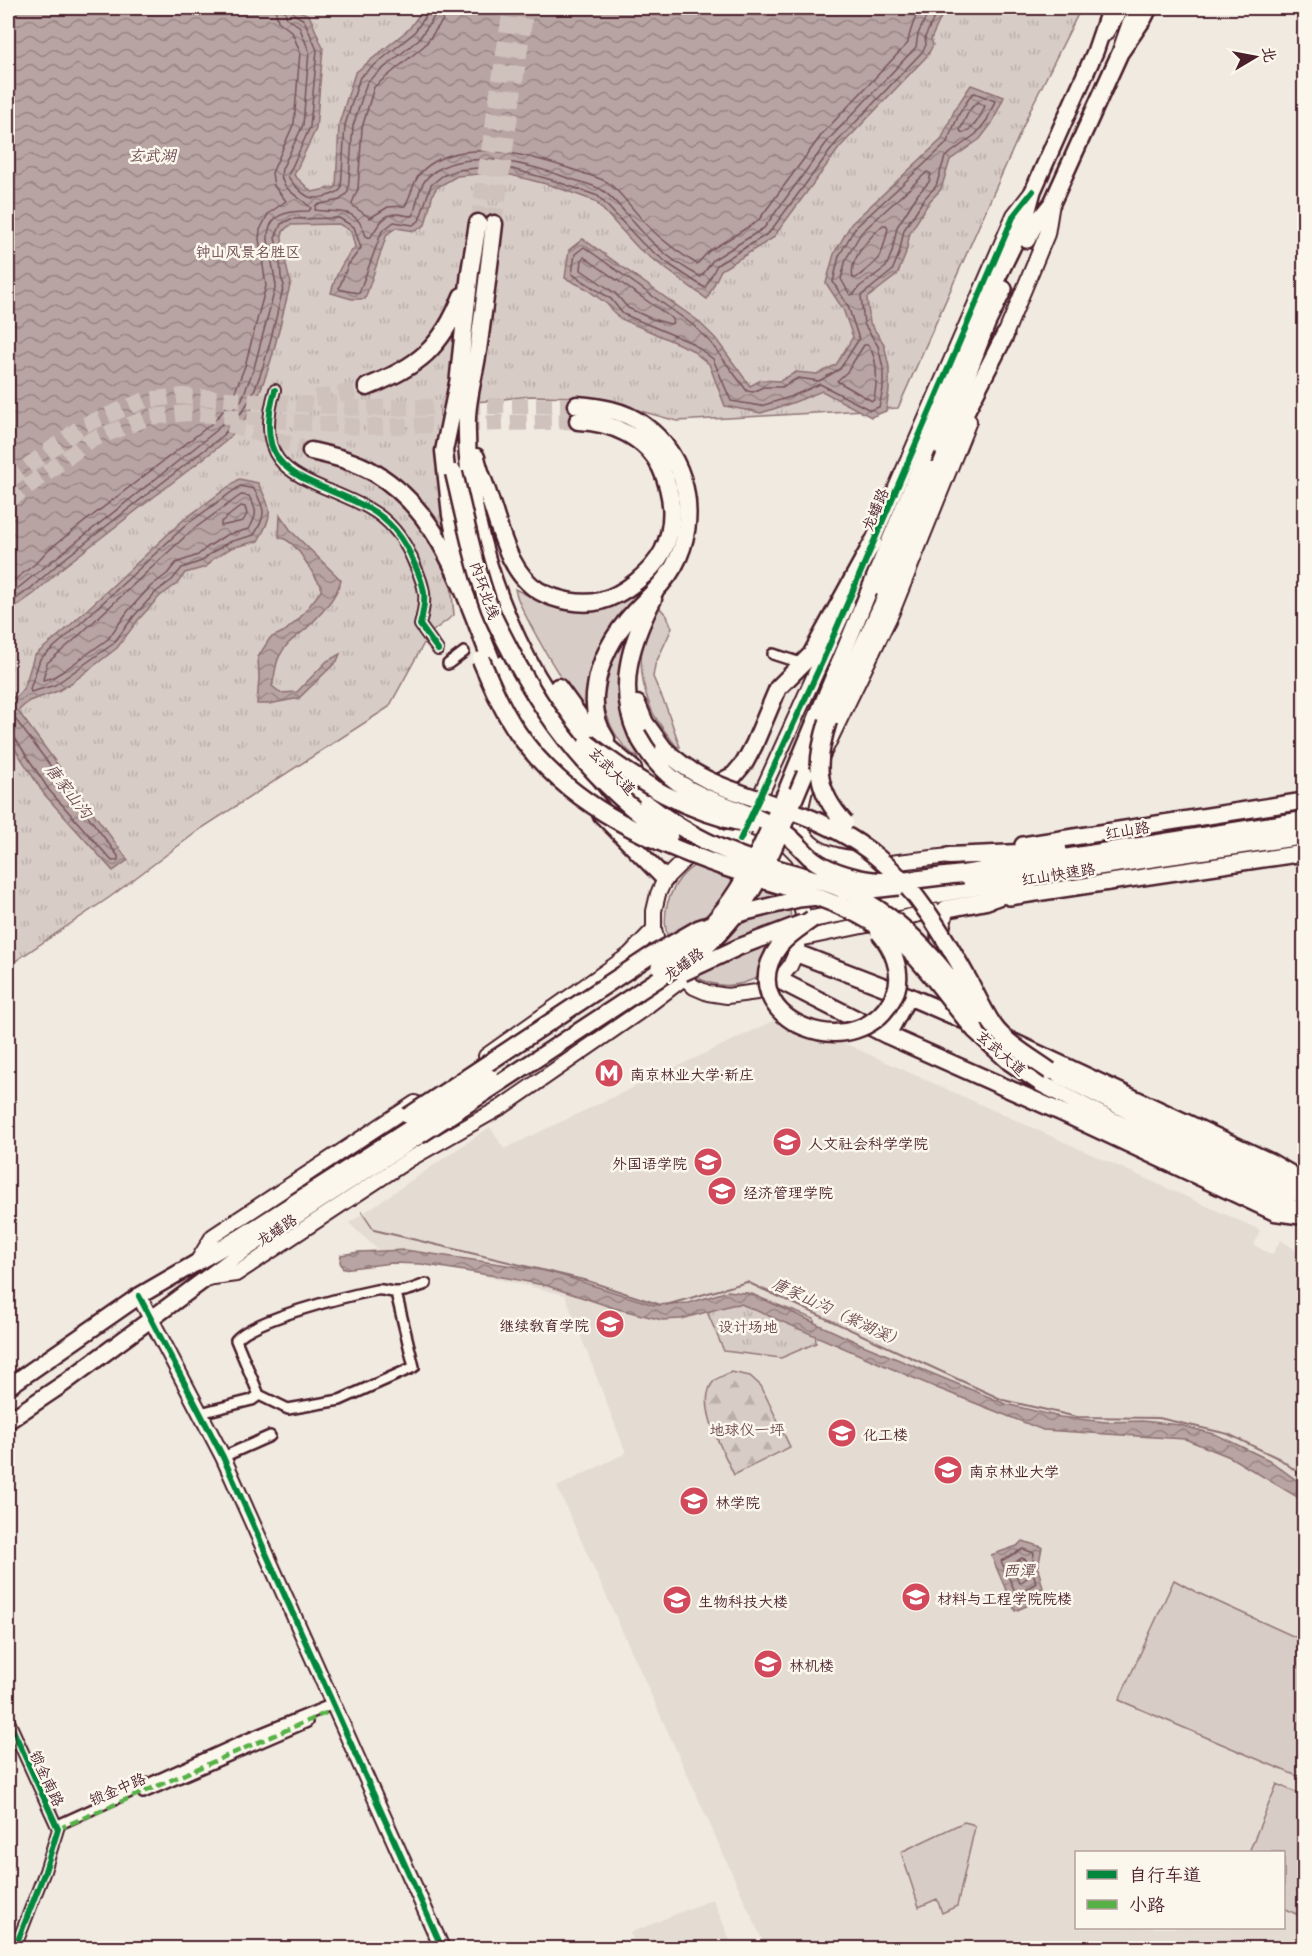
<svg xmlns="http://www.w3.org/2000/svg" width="1312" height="1956" viewBox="0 0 1312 1956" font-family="'Playpen Sans','LXGW WenKai TC',sans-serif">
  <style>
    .built { fill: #e4dbd2; fill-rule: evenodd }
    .grass { fill: #d8ccc6; stroke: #917678; stroke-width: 1.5 }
    .forest { fill: url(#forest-firs); stroke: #917678; stroke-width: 1.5 }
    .park { fill: url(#park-tufts); stroke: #917678; stroke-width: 1.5 }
    .water { fill: url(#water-waves); stroke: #8c6f72; stroke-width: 1.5 }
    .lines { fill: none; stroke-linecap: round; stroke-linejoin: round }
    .shore { stroke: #76545b; stroke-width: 1.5 }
    .stream { stroke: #8c6f72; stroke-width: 2 }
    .highway-tunnel { stroke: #cfc1bc; stroke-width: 16; stroke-dasharray: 16 8; stroke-linecap: butt }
    .street-casing { stroke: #4a1f2b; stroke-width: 14 }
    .secondary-casing { stroke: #4a1f2b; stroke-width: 18 }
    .primary-casing { stroke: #4a1f2b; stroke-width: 20 }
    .highway-casing { stroke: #4a1f2b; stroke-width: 21 }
    .street { stroke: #fbf7ec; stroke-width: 9 }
    .secondary { stroke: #fbf7ec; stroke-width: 14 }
    .primary { stroke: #fbf7ec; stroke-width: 15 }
    .highway { stroke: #fbf7ec; stroke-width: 16 }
    .primary-bridge-casing { stroke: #4a1f2b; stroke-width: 20; stroke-linecap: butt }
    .highway-bridge-casing { stroke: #4a1f2b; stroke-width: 21; stroke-linecap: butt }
    .primary-bridge { stroke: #fbf7ec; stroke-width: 15 }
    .highway-bridge { stroke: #fbf7ec; stroke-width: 16 }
    .quiet { stroke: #57b146; stroke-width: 4.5; stroke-dasharray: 9 4.5; stroke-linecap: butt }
    .cycleway-casing { stroke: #fbf7ec; stroke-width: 10 }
    .cycleway { stroke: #00873e; stroke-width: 6 }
    .labels { text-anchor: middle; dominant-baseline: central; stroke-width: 5; stroke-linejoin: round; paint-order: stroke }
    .park-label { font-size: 15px; fill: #6e4a52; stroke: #fbf7ec }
    .street-label { font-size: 15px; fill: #4a1f2b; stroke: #fbf7ec }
    .poi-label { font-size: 15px; fill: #4a1f2b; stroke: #fbf7ec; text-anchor: start }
    .water-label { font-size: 16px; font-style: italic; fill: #704e55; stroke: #fbf7ec }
  </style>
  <defs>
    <pattern id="forest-firs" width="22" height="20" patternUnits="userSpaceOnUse" patternTransform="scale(1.5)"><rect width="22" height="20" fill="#d8ccc6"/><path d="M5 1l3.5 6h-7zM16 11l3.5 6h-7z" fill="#bbafaa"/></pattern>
    <pattern id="park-tufts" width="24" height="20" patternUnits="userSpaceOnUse" patternTransform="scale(1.5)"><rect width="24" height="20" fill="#d8ccc6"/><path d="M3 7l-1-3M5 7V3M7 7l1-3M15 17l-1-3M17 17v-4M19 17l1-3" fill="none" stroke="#bbafaa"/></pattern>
    <pattern id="water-waves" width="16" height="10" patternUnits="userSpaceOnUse" patternTransform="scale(1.5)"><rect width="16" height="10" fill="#b8a4a2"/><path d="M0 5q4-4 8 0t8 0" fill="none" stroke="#988584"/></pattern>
  </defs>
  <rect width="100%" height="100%" fill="#f0eae0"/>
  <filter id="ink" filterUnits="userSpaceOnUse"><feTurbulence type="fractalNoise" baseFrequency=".0167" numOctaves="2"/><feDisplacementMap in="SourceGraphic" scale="12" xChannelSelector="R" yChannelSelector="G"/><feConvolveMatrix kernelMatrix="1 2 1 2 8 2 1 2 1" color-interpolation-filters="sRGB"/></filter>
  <g filter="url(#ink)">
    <!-- built -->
    <path class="built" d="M775,1020L837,1040L1260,1230L1254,1245L1272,1255L1281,1240L1304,1256V1948H766L557,1487L626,1453L565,1295L379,1251L349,1223L490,1127L504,1149ZM1076,1852H1284V1928H1076Z
      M713,1899L733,1948H637L630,1933Z"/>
    <!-- grass -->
    <path class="grass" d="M655,575L645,591L632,602L589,714L586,713C564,685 547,656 530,624C525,614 517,601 515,589L545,604L566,609Z
      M659,607L667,616L672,628L655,665L653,677L667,709L680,747L676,746C667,733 655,721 650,706C638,675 636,634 659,607Z
      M637,618C618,654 616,689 626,728C629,738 636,748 638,758C609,739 594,694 608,662C615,647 628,632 637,618Z
      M736,856L788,898C795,926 787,934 777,959C773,970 760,977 749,981C693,1003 645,938 674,888C681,874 694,864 708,859C717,856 727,857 736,856Z
      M1174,1580L1196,1592L1304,1641V1779L1119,1700Z
      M1277,1784L1304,1796V1918L1284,1908V1852H1249Z
      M964,1822L972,1824L975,1827L957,1906L942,1913L937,1899L919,1907L901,1852Z"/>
    <!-- forest -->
    <path class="forest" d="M731,1372L750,1376L761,1386L790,1447L734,1475C724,1452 694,1403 714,1381C718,1377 726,1375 731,1372Z"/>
    <!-- park -->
    <path class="park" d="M8,8H1081L1033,104L898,408L677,421L589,397L530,396L440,406V471L454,615L429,634L389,707L202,828L110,897L8,966Z
      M747,1293L814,1319L816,1343L781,1358L724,1351L702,1300Z"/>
    <!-- water -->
    <path class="water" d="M8,8H292L309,15L323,48L316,129L294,175L312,192L336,187L339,124L355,73L409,29L424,8H943L939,14L942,15L931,39L933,45L927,56L840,147L773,238L721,270L707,299L639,249L595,201L550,185L511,175L479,174L457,176L436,188L432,197L425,225L415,231L396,228L387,234L365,299H352L331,293C336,274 342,262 355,247L351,231L339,224L291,225C287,227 283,230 282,235C281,240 288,278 291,282C280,322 273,366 254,404C248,418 236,430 226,441L62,568L35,593L8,612Z
      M971,85L1004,97L992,123L980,139L950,160L941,189L929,202L910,233L905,256L897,275L867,298L870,323L884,344L889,367V390L886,411L871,417L822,391L792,403L761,413L725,406L709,364L690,349L619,318L607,304L585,288L565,278L569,250L583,239L697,320L716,339L750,386L761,380L780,381L796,372L817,374L836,365L853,337L843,309L826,283L834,254L851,224L941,140L955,109Z
      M239,479L258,483C272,511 274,513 258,541L231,548L213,559L206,567L185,573L177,584L160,596L138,620L117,648L73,682L58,691L29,701L18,711L128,860L113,871L44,794L8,738V695L16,698L25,686L34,656L64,631L182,521Z
      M280,515L292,532L341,580C336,599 319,616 306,629C295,638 287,642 280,655C275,663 275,677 272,686L281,693L297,692L327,661L340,654L337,661L299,698L269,704H257L259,678L258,657L270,638L285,631L299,619L321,591V585C309,571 299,541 279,537Z
      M405,1250L548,1271L654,1305L689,1303L728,1291L752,1294L863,1345L1006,1404L1060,1417L1106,1422L1142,1421L1180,1425L1217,1435L1269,1460L1304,1486V1501L1230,1457L1185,1439L1043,1430L937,1388L741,1304L732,1305L681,1319L662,1320L614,1308L548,1286L508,1278L421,1264L392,1263L343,1269L340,1262L341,1255L359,1252Z
      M1022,1541L1042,1547L1038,1568L1043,1588L1029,1594L1033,1603L1015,1611L991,1555L1017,1546Z"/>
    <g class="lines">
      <!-- shore -->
      <path class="shore" d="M292,8L294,14L304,20L317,50L310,127L288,176C291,182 302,194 309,197C316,200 336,195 341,189L345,125L360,77L413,34L428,13V8
        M436,8L434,17L419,39L367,82L353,126L348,192L340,200L316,205L315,210C340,214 356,205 366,236L370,238C377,228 383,213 398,214C403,215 408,216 413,216C417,204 418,188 427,178C461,144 533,165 571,179C581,182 593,185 602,190C615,198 634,224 646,236C661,252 682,267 701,277L713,260L764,228L830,138L916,47L918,34L926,17L927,8
        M445,8L443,20L425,45L374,87L362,128L358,189L352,203L353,206L370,218L388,207L405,206C415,187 413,174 434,162C475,138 539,158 580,172C590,176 602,178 610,184C626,198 638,217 653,231C666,243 682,255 697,264L709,251L758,221L823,133L908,43C909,30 916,20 918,8
        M975,93L995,101L987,120L976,134L945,157L936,186L924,199L904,230L899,254L892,271L861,296L864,324L878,346L883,368V389L879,407L870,410L820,384L790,397L761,406L731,401L713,359L692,343L623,314L611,299L572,274L575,254L584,247L693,325L711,343L747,391L753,392L763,387H782L798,378L819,381L840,369L859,339L848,306L833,282L839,256L855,228L946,144L960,112L972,94Z
        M978,102L985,106C981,117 973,130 962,133L960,130C965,120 969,107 978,102Z
        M927,172L931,174L929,182L918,194L897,227L892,252L886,267L859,287L854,294L850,295L841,279L846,259L861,233Z
        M883,225H886L888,228C882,258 880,260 856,278H853C848,259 870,237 883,225Z
        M584,257L673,319V323L670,324L652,319L628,308L615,293L581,270L582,259Z
        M864,345H868C879,359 877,383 874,400L872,401L837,381L847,372Z
        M240,486L254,489C265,509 267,515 254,535L229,542L210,554L202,561L182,568L172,580L156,592L134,616L113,644L55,685L31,692L30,689L40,659L68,635L186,525Z
        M241,495L249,496C257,511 258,514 249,529L226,535L206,548L198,555L176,563L167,574L151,586L128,611L108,639L65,670L52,678L43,680L47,663L73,641L191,531Z
        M241,506L245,507L247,514L243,521L221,526V522Z
        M8,585L35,564L48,550L210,425L225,409L234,394L245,366L266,286L259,239L260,230L268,214L286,201L274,186L272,173L294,123L300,52L292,32L278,21L275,8
        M8,596L216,431L242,399L254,368L276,285L268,240C267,213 288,211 309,211L311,208C301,197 277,189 282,169L303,125L309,51L299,26L287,18L284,8
        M8,605L31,588L59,563L221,437C231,426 240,416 247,404C265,375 275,319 284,285L281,277L280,260L275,238L281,224L291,219L339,218L354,227L361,248L348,265L339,288L341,290L359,293L382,231L394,222L413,225L419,221L431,185L442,176L457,170L478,168L512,169L552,180L598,196L643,244L670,265L705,288L717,265L769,233L836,143L922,52L926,45L925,37L934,18L936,8
        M8,703L13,705V716L118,856V860L112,861L49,790L15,738L8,735
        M1023,1549L1034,1553L1032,1568L1036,1583L1025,1590L1024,1600L1020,1602L1001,1561Z
        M1022,1558L1026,1560L1027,1578L1020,1583L1011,1565Z"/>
      <!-- stream -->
      <path class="stream" d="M362,1212L374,1230L588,1281L661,1305
        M666,1305L747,1282L1003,1400L1077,1417L1159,1418L1228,1434L1280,1459L1304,1477"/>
      <!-- highway-tunnel -->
      <path class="highway-tunnel" d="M478,223L511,8
        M494,224L526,8
        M315,398L338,395L367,387
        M229,424L311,451
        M8,481L84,425L145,400L183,396L362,408L577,405
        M8,501L91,440L150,417L187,413L361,427L578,421"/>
      <!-- street casing -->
      <g class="street-casing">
        <path id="street" d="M275,390C249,478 309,476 368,508C390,520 405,540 414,563C426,589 427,598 420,625L438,650
          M773,654L798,662
          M448,664L464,652
          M259,1395L288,1409L340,1400L414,1367L396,1293
          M200,1413L252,1400L259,1395L236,1340C253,1319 347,1296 376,1290C383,1289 388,1292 395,1292C405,1293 417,1287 426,1284
          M223,1457L270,1436
          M8,1719L58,1829L45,1871L15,1948
          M143,1793L307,1722
          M58,1829L60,1824L245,1740L333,1704"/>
      </g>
      <!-- secondary casing -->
      <g class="secondary-casing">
        <path id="secondary" d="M1105,34L1121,8
          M1122,45L1135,8
          M1002,342L1047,234L1052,203
          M869,550L1014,215L1032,192
          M804,794C802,803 799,813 800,822C805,857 850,858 876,861
          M803,795L892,612L969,421
          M718,837L740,840L773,853L785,865L803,913L796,953L790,966L779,980L757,992L727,996L708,993L694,987L664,958L657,942L654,929V911L658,894L665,879L698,846Z
          M740,840L847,604
          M838,872L890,863L949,856
          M799,939L935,911
          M486,1056L629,955L654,929
          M196,1264L213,1236L415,1103
          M206,1278L236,1274L410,1159L503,1106L642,1010L684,978
          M139,1296L223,1457L442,1948"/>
      </g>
      <!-- primary casing -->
      <g class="primary-casing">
        <path id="primary" d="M1027,240L1036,223L1052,203L1120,53L1144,18L1149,8
          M940,447L987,324L1004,289
          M882,589L931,469
          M805,774L819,741
          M785,794L938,424L977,320L1025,221L1033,191L1095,52L1110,8
          M1023,845L1304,801
          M1009,897L1304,853
          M8,1387L139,1296L239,1238L412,1127
          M8,1421L63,1384L246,1249L419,1136"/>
      </g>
      <!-- highway casing -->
      <g class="highway-casing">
        <path id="highway" d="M494,224C489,266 484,308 478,350C475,372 468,395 467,417C464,522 506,644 571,726C594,754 620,779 647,804
          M458,383L444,451L451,515L457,544L469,582
          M367,387C417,367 442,348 462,296
          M457,394L470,272L478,223
          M577,405C600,407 623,410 642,424C688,455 700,519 674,566C664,584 648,597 635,611C615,633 600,657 596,687C593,705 596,724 606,739
          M311,451C333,456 355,461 375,473C437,510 461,583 486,647C495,669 503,693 515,713C531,740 553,761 574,783
          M476,457C479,472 486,486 490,500C501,531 509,573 539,591C555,600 582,606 600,601C624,595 652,572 663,551C676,524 673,494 661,468C646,437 611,422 578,421
          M504,664L542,732L601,809
          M558,687L592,734L633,769
          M637,704L645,723L664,749
          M828,721L904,558L952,438L1005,335
          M637,734C616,687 631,642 653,599
          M707,789L734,775L745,762L754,745L778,688L811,655L873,542
          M668,801L718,837
          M601,814L665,879
          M949,856L1019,853L1058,848
          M963,874L1304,820
          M812,919L1021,878L1304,836
          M796,953L908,996L987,1030L1270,1162L1304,1182
          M946,974C936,952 938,931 946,909L986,901L1024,887
          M779,980L887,1035L1063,1113L1275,1212L1304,1216
          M975,1030L1010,1062L1042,1084L1111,1120L1261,1191L1297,1211
          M887,1035L908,996
          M1059,1075L1139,1116L1304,1196"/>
      </g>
      <!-- street -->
      <use href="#street" class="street"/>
      <!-- secondary -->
      <use href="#secondary" class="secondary"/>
      <!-- primary -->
      <use href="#primary" class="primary"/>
      <!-- highway -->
      <use href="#highway" class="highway"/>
      <!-- primary-bridge casing -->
      <g class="primary-bridge-casing">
        <path id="primary-bridge" d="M845,893L898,887
          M659,967C734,918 749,871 785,794
          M683,973L739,947L802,923
          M408,1116L647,958L699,928L746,912L799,899L818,897
          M412,1127L490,1077
          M419,1136L704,949C724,930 742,909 756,884C775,850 789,811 805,774"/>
      </g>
      <!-- highway-bridge casing -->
      <g class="highway-bridge-casing">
        <path id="highway-bridge" d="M454,473C465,519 474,565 490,609C495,622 502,634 508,646C546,722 599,788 669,836
          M481,660C492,685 502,710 518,733C570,809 660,846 745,874C787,888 831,898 868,920C882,929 897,938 909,950C933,974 952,1004 975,1030
          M828,721C815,763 814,789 845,823
          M637,734C674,801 714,795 774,826C788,833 798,845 809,856C822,868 841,874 858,878C892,886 929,877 963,874
          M587,743C641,784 684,811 751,825
          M664,749C701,786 742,792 789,810C820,821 852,836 877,857C918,890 944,936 969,981C977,996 984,1012 993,1025C1005,1043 1033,1059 1050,1071
          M647,804C687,835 724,852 772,867C801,876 832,882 858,897C886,912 912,934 932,957C950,977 964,998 982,1016
          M812,919C801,927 789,934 780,945C724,1018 862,1075 896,991C903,971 892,947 879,932"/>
      </g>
      <!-- primary-bridge -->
      <use href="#primary-bridge" class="primary-bridge"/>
      <!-- highway-bridge -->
      <use href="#highway-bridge" class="highway-bridge"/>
      <!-- quiet -->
      <path class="quiet" d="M58,1829L335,1709"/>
      <!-- cycleway casing -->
      <g class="cycleway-casing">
        <path id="cycleway" d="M275,390C249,478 309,476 368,508C390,520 405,540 414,563C426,589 427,598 420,625L438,650
          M740,840L823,660L1014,215L1033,191
          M139,1296L223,1457L442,1948
          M8,1719L58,1829L45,1871L15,1948"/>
      </g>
      <!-- cycleway -->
      <use href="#cycleway" class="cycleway"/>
    </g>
  </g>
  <!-- icons -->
  <defs>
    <g id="metro-disc" transform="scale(1.5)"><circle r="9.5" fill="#d1495b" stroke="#fbf7ec"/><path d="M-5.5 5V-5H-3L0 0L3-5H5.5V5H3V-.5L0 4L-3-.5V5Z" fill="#fff"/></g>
    <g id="university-disc" transform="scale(1.5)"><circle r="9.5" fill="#d1495b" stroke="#fbf7ec"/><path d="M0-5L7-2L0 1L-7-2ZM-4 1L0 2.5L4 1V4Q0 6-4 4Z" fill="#fff"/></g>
  </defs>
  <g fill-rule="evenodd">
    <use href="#metro-disc" x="609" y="1073"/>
    <use href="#university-disc" x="787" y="1142"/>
    <use href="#university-disc" x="708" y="1162"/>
    <use href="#university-disc" x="722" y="1191"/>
    <use href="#university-disc" x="610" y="1324"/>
    <use href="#university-disc" x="842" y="1433"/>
    <use href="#university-disc" x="948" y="1470"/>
    <use href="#university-disc" x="694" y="1501"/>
    <use href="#university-disc" x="916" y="1597"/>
    <use href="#university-disc" x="677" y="1600"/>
    <use href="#university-disc" x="768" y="1664"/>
  </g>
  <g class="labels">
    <!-- park labels -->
    <g class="park-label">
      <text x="248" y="250">钟山风景名胜区</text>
      <text x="748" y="1325">设计场地</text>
      <text x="747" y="1428">地球仪一坪</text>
    </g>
    <!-- street labels -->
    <g class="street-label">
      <text transform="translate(874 509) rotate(-67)">龙蟠路</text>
      <text transform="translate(486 590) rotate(71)">内环北线</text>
      <text transform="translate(613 770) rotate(46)">玄武大道</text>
      <text transform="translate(1127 829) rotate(-9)">红山路</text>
      <text transform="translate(1058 873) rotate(-9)">红山快速路</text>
      <text transform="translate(683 963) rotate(-35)">龙蟠路</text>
      <text transform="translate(1002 1052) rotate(41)">玄武大道</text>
      <text transform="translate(276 1229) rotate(-33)">龙蟠路</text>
      <text transform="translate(48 1778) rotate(65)">锁金南路</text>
      <text transform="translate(117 1788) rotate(-23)">锁金中路</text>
    </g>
    <!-- poi labels -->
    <g class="poi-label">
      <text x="630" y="1073">南京林业大学·新庄</text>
      <text x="808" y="1142">人文社会科学学院</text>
      <text x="687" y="1162" text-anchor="end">外国语学院</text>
      <text x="743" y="1191">经济管理学院</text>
      <text x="589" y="1324" text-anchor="end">继续教育学院</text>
      <text x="863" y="1433">化工楼</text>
      <text x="969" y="1470">南京林业大学</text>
      <text x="715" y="1501">林学院</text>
      <text x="937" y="1597">材料与工程学院院楼</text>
      <text x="698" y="1600">生物科技大楼</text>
      <text x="789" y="1664">林机楼</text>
    </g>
    <!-- water labels -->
    <g class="water-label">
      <text x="152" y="154">玄武湖</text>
      <text transform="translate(70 790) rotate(52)">唐家山沟</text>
      <text transform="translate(839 1311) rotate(25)">唐家山沟（紫湖溪）</text>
      <text x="1019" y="1569">西潭</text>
    </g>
  </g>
  <!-- margin -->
  <rect width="1312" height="1956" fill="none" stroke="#fbf7ec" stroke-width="30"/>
  <rect x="15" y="15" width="1282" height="1926" fill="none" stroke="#4a1f2b" stroke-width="2" filter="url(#ink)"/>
  <!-- legend -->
  <rect x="1075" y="1851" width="210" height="78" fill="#fbf7ec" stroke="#b4a19f" stroke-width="1.5"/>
  <rect x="1087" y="1870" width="30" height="9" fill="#00873e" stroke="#b4a19f" stroke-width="1.5"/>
  <text x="1129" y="1881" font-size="18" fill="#4a1f2b">自行车道</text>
  <rect x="1087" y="1900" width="30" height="9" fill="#57b146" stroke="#b4a19f" stroke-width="1.5"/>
  <text x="1129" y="1911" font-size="18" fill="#4a1f2b">小路</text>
  <!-- north arrow -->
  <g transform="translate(1255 57) rotate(80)" stroke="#fbf7ec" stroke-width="4.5" paint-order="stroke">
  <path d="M0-4.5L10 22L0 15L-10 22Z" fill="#4a1f2b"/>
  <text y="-9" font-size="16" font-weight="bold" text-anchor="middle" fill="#4a1f2b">北</text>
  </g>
</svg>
